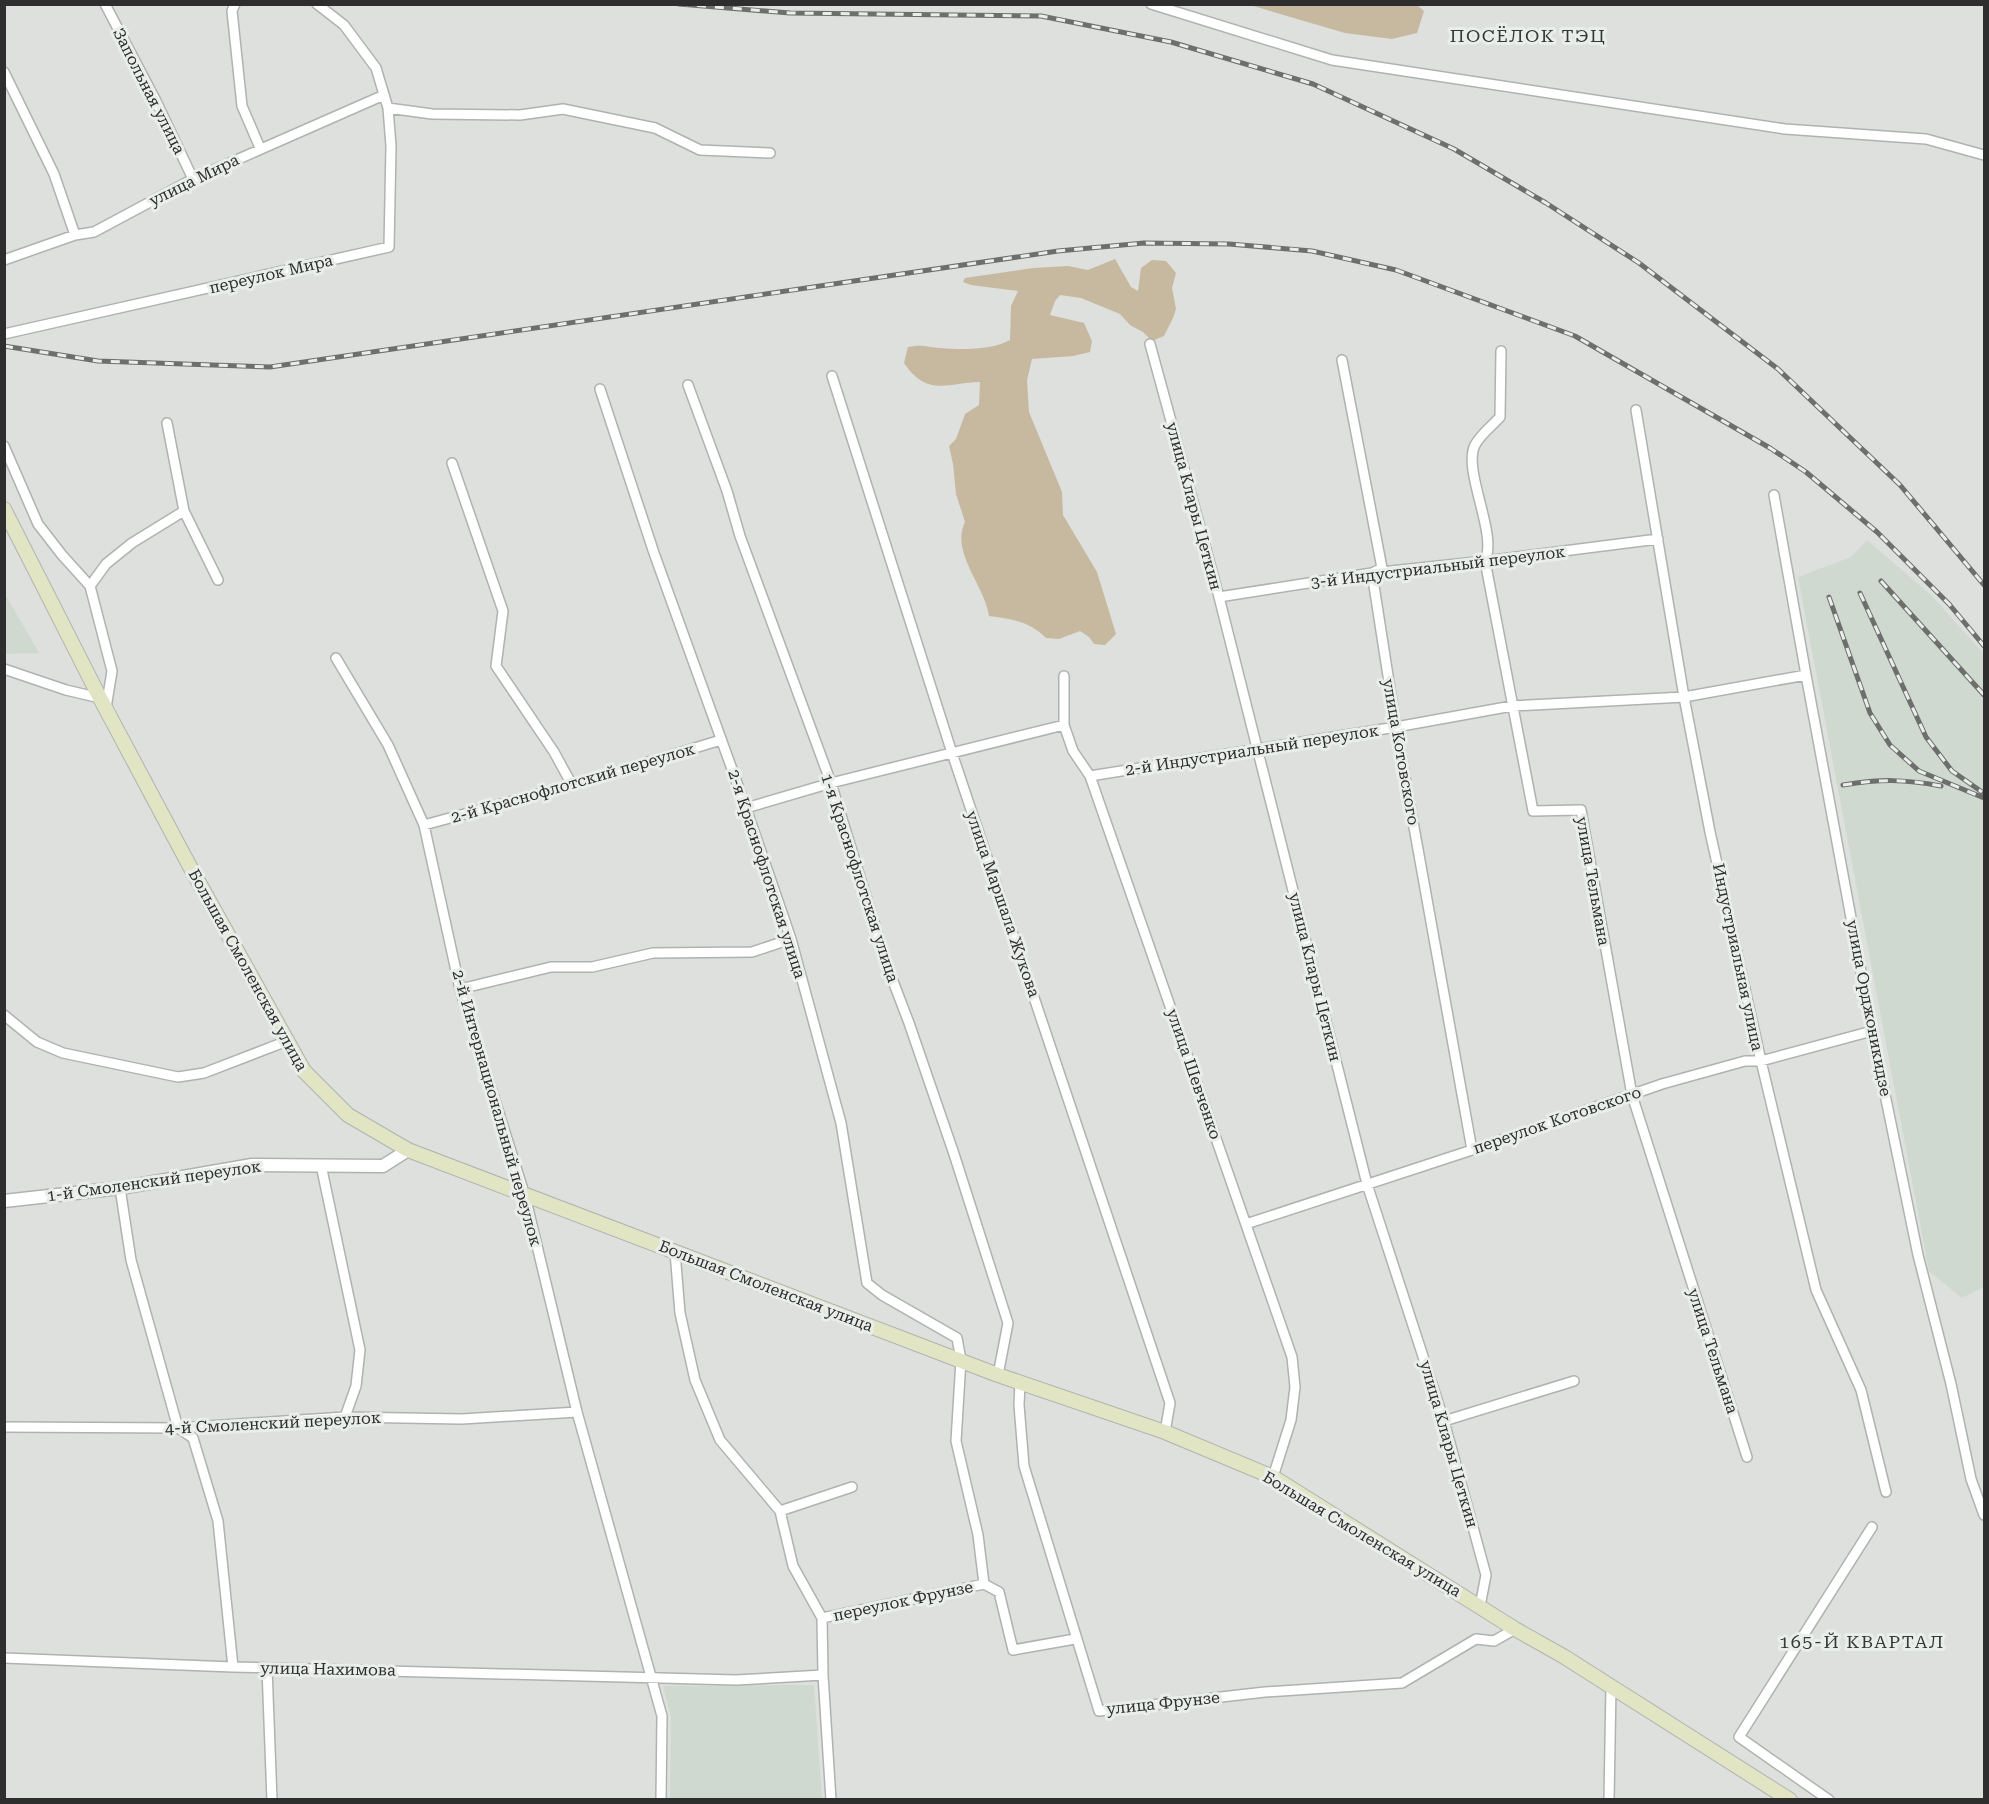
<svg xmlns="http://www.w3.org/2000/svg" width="1989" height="1804" viewBox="0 0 1989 1804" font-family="'Roboto Serif',serif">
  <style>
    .built { fill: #cfd9d0 }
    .green { fill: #c7b8a0 }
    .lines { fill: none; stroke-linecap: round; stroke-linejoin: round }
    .minor-casing { stroke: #afb3b0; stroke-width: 12 }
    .tertiary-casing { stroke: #afb3b0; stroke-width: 15 }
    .secondary-casing { stroke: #afb3b0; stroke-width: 16 }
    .minor { stroke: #fff; stroke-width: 9 }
    .tertiary { stroke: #fff; stroke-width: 12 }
    .secondary { stroke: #e2e5c4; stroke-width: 14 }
    .rail-casing { stroke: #6d6f6d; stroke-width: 5 }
    .rail { stroke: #eaeeea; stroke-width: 3; stroke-dasharray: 9; stroke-linecap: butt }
    .labels { text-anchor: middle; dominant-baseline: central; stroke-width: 6; stroke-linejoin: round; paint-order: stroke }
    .street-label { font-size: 16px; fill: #2d2e2d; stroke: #eaeeea }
    .neighbourhood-label { font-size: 18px; letter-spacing: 1.5px; fill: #363937; stroke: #eaeeea }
  </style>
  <rect width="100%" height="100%" fill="#dde0dd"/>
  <!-- built -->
  <path class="built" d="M1867,540L1931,595L1984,654V1287L1962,1298L1929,1271L1798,577L1851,557Z
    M5,594L39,653L5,654Z
    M814,1685L822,1799H670L671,1716L663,1686Z"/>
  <!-- green -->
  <path class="green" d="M1417,5L1424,11L1417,33L1392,39L1345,33L1250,5Z
    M1115,259L1131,287L1138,291L1141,268L1152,260L1166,261L1176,273L1172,288L1176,309L1173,318L1164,336L1152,341L1143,332L1130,325L1120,314L1081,298L1060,295L1055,301L1050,315L1084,323L1092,341L1090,352L1073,356L1032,359L1027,380L1029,412L1062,492L1063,515L1097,572L1116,634L1105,645L1094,644L1089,637L1080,631L1059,639L1046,638C1030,621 1011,619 989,616C985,586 950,552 965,522L956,494L953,464L949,446L956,439L965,414L979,405L980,382C946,383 927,397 904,363L908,347C924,344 926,347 941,348C961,350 993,350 1010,340L1011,306L1018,291L971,285L963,282L965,278L1033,268L1068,266L1088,270Z"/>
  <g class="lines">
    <!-- minor casing -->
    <g class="minor-casing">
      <path id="minor" d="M105,4L155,99L193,179
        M235,4L232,11L242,106L260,148
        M1151,4L1332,60L1785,129L1926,139L1984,155
        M4,72L54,174L75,235
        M388,108L432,114L520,115L563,109L655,128L700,150L770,153
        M4,260L75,235L94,232L193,179L384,95
        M4,334L389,247L391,146L388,108L376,68L344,25L317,4
        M1150,344L1219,597L1367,1184L1444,1421L1486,1575L1480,1606
        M1501,351L1500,417C1492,426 1480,435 1475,445C1462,470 1498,534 1485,561L1533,811L1581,810L1632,1095L1747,1457
        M1342,360L1382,568L1372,573L1396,727L1472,1150
        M832,376L952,753L1170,1403L1165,1432
        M688,385L727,491L740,536L831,783L888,968L909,1023L954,1154L1008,1323L998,1375
        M600,389L654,553L746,808L791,939L841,1123L867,1283L882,1295L957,1338L961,1360L956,1441L978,1535L984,1584L999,1592L1013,1650L1075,1639
        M1636,410L1684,697L1710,832L1761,1061L1816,1290L1861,1390L1886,1492
        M167,423L184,511L218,580
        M4,446L38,524L62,555L90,586L112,671L106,708
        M452,463L503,611L496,666L554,752L572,785
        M1774,495L1806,675L1872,1031L1918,1255L1951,1384L1971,1479L1984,1515
        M90,586L106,564L132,543L184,511
        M1219,597L1372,573L1485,561L1658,539
        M336,658L388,745L424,825L460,989L525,1196L577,1412L662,1716L661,1800
        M4,669L66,690L100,698
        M1064,676V725L1073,751L1090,776L1292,1357L1295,1387L1291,1420L1273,1477
        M1090,776L1396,727L1512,706L1684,697L1806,675
        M746,808L831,783L1064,725
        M424,825L572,785L721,740
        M460,989L551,967H592L653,953L752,952L791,939
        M4,1015L37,1042L63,1053L178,1077L204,1073L287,1041
        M321,1165L360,1350L356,1386L345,1417
        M120,1188L131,1260L178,1428L193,1438L218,1521L233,1667
        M1246,1224L1472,1150L1662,1084L1745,1061H1761L1872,1031
        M675,1252L680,1313L695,1380L720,1440L780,1511L793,1566L822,1618L823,1675L831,1800
        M1020,1382L1019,1405L1024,1466L1099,1711L1265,1692L1402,1683L1476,1639L1494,1641L1515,1629
        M1444,1421L1574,1381
        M4,1427L178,1428L345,1417L462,1419L577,1412
        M780,1511L852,1487
        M822,1618L984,1584
        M4,1658L233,1667L736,1680L823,1675
        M267,1668L272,1800
        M1609,1800L1611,1686
        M1829,1800L1739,1737L1872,1527"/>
    </g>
    <!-- tertiary casing -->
    <g class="tertiary-casing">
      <path id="tertiary" d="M4,1201L120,1188L252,1165L383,1166L408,1150"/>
    </g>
    <!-- secondary casing -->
    <g class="secondary-casing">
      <path id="secondary" d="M4,509L100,698L188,863L304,1071L348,1115L408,1150L998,1375L1165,1432L1273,1477L1515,1629L1563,1656L1790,1800"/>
    </g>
    <!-- minor -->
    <use href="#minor" class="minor"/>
    <!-- tertiary -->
    <use href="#tertiary" class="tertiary"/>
    <!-- secondary -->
    <use href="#secondary" class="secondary"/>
    <!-- rail casing -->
    <g class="rail-casing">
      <path id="rail" d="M679,4L790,13L1041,16L1171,42L1313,84L1454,149L1546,203L1639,263L1778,369L1900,485L1984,585
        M4,346L98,361L270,367L1058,251L1144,243L1229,244L1312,251L1396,270L1575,336L1770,448L1806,472L1877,532L1949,604L1984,646
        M1881,581L1984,695
        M1860,593L1926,737L1952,771L1982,792
        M1829,597L1870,713L1890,745L1919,771L1984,798
        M1843,785C1881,779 1903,779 1941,786"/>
    </g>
    <!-- rail -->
    <use href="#rail" class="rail"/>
  </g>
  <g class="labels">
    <!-- street labels -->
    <g class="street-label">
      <text transform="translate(149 91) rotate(63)">Запольная улица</text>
      <text transform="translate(194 180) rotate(-26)">улица Мира</text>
      <text transform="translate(271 274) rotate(-13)">переулок Мира</text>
      <text transform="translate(1194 506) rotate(75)">улица Клары Цеткин</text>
      <text transform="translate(1438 567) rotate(-7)">3-й Индустриальный переулок</text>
      <text transform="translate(1252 750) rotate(-9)">2-й Индустриальный переулок</text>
      <text transform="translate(1401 752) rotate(80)">улица Котовского</text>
      <text transform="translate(573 783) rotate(-16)">2-й Краснофлотский переулок</text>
      <text transform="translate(767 874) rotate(72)">2-я Краснофлотская улица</text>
      <text transform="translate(860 878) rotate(72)">1-я Краснофлотская улица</text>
      <text transform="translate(1593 881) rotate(80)">улица Тельмана</text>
      <text transform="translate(1003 904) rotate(71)">улица Маршала Жукова</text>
      <text transform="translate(1738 957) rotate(78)">Индустриальная улица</text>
      <text transform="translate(248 970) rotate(61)">Большая Смоленская улица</text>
      <text transform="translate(1315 977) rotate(76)">улица Клары Цеткин</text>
      <text transform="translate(1869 1008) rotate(79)">улица Орджоникидзе</text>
      <text transform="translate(1194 1074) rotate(71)">улица Шевченко</text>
      <text transform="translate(497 1108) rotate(74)">2-й Интернациональный переулок</text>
      <text transform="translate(1557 1120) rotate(-19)">переулок Котовского</text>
      <text transform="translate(154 1181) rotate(-8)">1-й Смоленский переулок</text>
      <text transform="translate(766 1286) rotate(21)">Большая Смоленская улица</text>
      <text transform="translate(1713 1351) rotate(72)">улица Тельмана</text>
      <text transform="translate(273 1423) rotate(-3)">4-й Смоленский переулок</text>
      <text transform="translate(1449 1444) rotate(74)">улица Клары Цеткин</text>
      <text transform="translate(1362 1534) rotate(31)">Большая Смоленская улица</text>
      <text transform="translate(903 1601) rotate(-12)">переулок Фрунзе</text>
      <text transform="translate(328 1669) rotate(1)">улица Нахимова</text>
      <text transform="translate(1163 1703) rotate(-6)">улица Фрунзе</text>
    </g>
    <!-- neighbourhood labels -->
    <g class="neighbourhood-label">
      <text x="1528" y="35">ПОСЁЛОК ТЭЦ</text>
      <text x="1862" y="1641">165-Й КВАРТАЛ</text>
    </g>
  </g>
  <!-- border -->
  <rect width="1989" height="1804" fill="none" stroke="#2d2e2d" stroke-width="12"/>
</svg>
